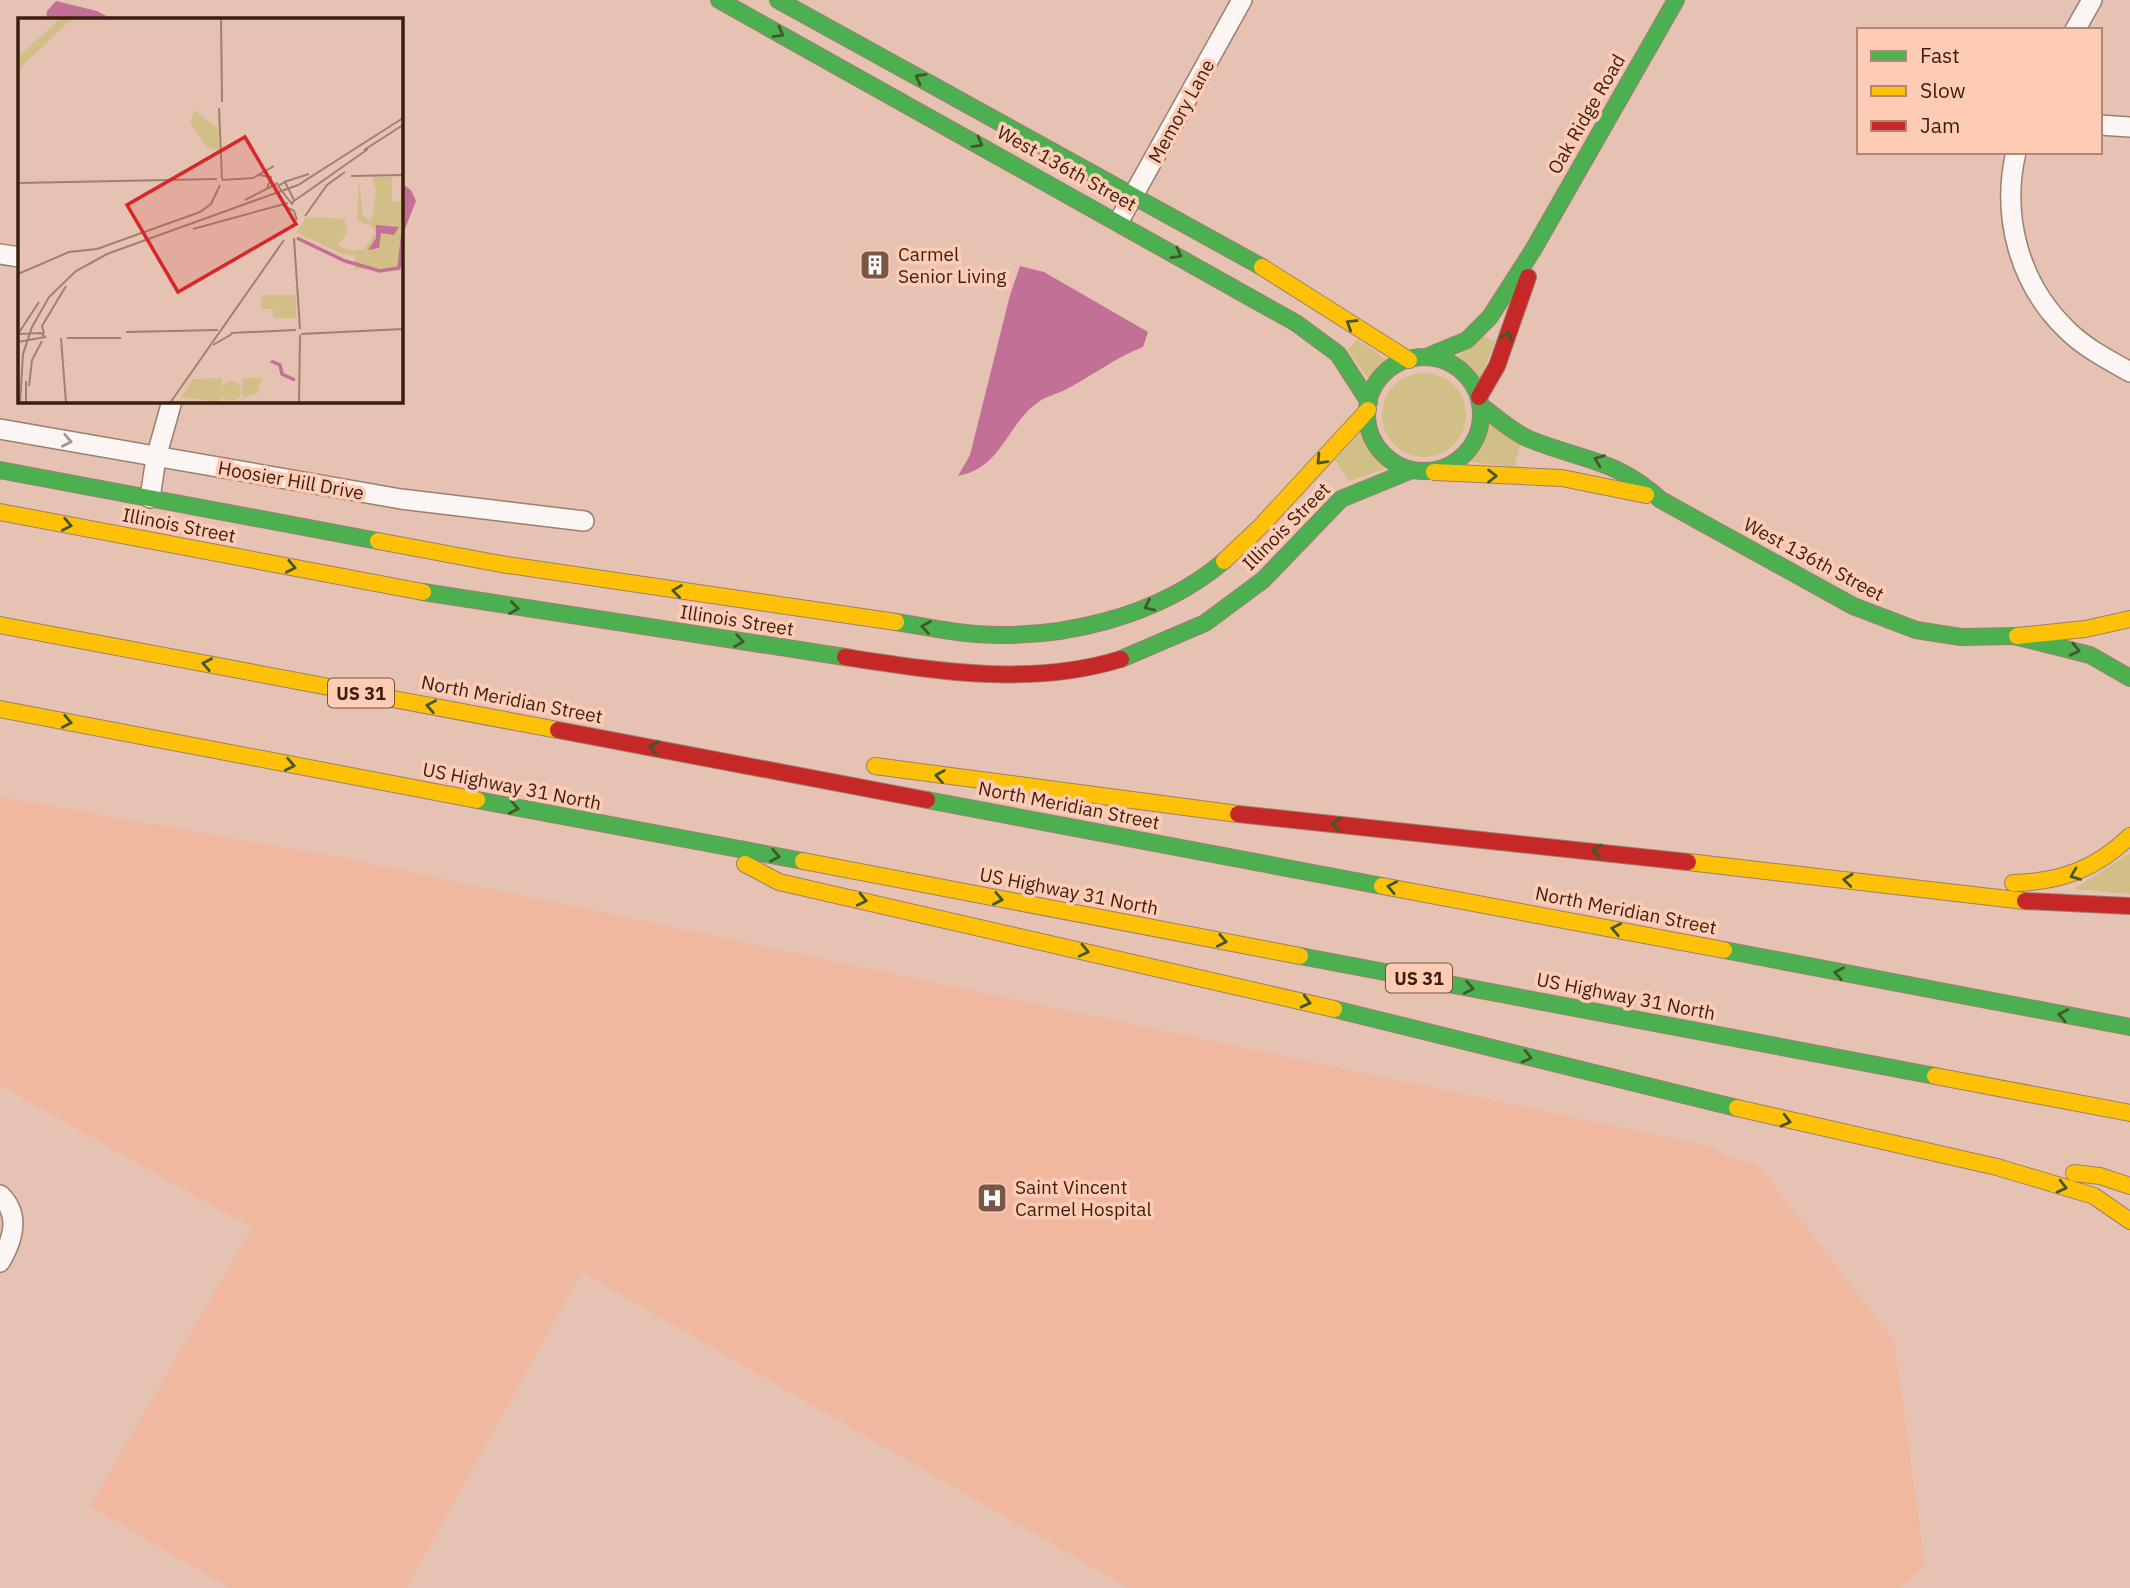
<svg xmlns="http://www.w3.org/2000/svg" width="2130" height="1588" viewBox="0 0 2130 1588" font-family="'IBM Plex Sans',sans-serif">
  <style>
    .built { fill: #efb89f }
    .green { fill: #d2bf87 }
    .water { fill: #c37097 }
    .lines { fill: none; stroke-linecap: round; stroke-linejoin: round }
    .street-casing { stroke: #9c7e6f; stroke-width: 22 }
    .fast-casing { stroke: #9c7e6f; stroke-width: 18 }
    .slow-casing { stroke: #9c7e6f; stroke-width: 18 }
    .jam-casing { stroke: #9c7e6f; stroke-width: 18 }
    .street { stroke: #fbf6f3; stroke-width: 19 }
    .fast { stroke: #4caf50; stroke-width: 16 }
    .slow { stroke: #ffc107; stroke-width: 16 }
    .jam { stroke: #c62828; stroke-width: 16 }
    .oneway { stroke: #435828 }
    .oneway2 { stroke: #a6958c }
    .labels { text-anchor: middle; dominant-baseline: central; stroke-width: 7; stroke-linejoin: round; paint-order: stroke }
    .shield { fill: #feccb5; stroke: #775240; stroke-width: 2 }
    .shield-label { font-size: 18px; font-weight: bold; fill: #3d1e0e }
    .street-label { font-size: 19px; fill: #3d1e0e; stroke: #feccb5 }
    .poi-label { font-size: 19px; fill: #3d1e0e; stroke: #feccb5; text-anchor: start }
    .inset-river { fill: none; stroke: #c37097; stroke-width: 3.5 }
    .inset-road { fill: none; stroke: #a28070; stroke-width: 2 }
    .view { fill: #d62828; fill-opacity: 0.15; stroke: #d62828; stroke-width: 3.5 }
    .inset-edge { fill: none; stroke: #3d1e0e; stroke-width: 3.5 }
  </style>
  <rect width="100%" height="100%" fill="#e6c2b2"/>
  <!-- built -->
  <path class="built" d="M0,797L344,858L1700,1144L1760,1168L1894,1341L1925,1565L1900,1588H1129L582,1272L406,1588H230L90,1506L252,1228L0,1085Z"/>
  <!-- green -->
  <path class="green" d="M1484,336L1495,342L1480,379L1457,357Z
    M1357,339L1387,360L1369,380L1348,350Z
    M1382 415a42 42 0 1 1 84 0a42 42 0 1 1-84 0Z
    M1490,424L1520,444L1514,467L1470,462L1483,446Z
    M1360,433L1372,455L1385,469L1349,481L1335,460Z
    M2130,853V894L2074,889Z"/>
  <!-- water -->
  <path class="water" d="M56,1L97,11L112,19H46L47,11Z
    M401,183L411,190L416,201L401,239Z
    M1020,266L1044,272L1148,332L1143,347C1114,358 1091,377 1063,391C1056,394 1049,396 1043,399C1006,421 1005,467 958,476L970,455L1010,295Z"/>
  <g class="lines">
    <!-- street casing -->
    <g class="street-casing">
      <path id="street" d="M2075,30L2092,0
        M2100,125L2130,127
        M2016,152C2001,216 2019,284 2067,330C2085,348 2109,360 2130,372
        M1119,221L1242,0
        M0,254L19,257
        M0,429L401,499L584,521
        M150,498L156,458L172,401
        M0,1195C21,1215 13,1240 0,1262"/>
    </g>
    <!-- fast casing -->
    <g class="fast-casing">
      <path id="fast" d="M719,0L1296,323L1338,354L1369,402
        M778,0L1262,267
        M1426,357L1467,340L1490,317L1533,250L1676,0
        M1367 414a57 57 0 1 1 114 0a57 57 0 1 1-114 0Z
        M1480,405C1495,416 1512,432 1529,439C1583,461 1614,458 1661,500L1853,606L1916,630L1961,637L2017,636
        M0,470L378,541
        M423,592L845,657
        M896,622C922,626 949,632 976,634C1061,640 1158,617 1224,561
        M2014,636L2090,655L2130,678
        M1121,659L1205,623L1263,580L1341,499L1412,470
        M477,800L803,861
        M927,800L1382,886
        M1724,950L2130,1027
        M1300,956L1935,1076
        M1334,1009L1737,1108"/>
    </g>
    <!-- slow casing -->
    <g class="slow-casing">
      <path id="slow" d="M1262,267L1409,360
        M1434,472L1562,478L1646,495
        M0,512L423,592
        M378,541L501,564L896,622
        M1224,561L1260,527L1368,410
        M0,625L558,730
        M2017,636L2085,629L2130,619
        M0,709L477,800
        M875,766L1238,814
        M803,861L1300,956
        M1688,862L2025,901
        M745,864L779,882L1334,1009
        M2013,883C2060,882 2096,869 2130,836
        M1382,886L1724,950
        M1935,1076L2130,1113
        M1737,1108L1997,1167L2094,1196L2130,1221
        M2074,1173L2100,1176L2130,1186"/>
    </g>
    <!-- jam casing -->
    <g class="jam-casing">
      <path id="jam" d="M1479,397L1497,366L1528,277
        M845,657C936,671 1031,687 1121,659
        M558,730L927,800
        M1238,814L1688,862
        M2025,901L2130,906"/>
    </g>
    <!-- street -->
    <use href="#street" class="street"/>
    <!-- fast -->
    <use href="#fast" class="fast"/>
    <!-- slow -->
    <use href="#slow" class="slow"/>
    <!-- jam -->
    <use href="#jam" class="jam"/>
  </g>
  <!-- one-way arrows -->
  <defs><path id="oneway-chevron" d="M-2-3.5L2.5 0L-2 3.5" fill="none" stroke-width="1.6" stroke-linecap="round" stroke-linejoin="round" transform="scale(1.75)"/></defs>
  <g class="oneway">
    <use href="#oneway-chevron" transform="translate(779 33) rotate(29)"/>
    <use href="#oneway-chevron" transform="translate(920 78) rotate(-151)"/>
    <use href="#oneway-chevron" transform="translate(978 143) rotate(29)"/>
    <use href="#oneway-chevron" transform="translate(1177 254) rotate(29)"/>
    <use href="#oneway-chevron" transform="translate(1351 324) rotate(-148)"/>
    <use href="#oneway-chevron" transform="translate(1507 336) rotate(-73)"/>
    <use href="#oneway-chevron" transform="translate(1321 460) rotate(133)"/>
    <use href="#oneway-chevron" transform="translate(1599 460) rotate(-158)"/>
    <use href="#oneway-chevron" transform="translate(1492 476)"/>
    <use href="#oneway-chevron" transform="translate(67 525) rotate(11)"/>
    <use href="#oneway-chevron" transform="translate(291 567) rotate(11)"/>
    <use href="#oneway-chevron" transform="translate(677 591) rotate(-172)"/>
    <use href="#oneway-chevron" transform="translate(1149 606) rotate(155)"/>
    <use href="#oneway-chevron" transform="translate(514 608) rotate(8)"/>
    <use href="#oneway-chevron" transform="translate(926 627) rotate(-172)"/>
    <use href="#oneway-chevron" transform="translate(739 641) rotate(9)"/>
    <use href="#oneway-chevron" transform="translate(2075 650) rotate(13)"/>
    <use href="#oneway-chevron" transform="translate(207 664) rotate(-169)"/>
    <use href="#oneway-chevron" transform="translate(431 706) rotate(-169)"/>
    <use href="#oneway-chevron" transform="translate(67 722) rotate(11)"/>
    <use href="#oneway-chevron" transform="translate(654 747) rotate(-169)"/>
    <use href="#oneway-chevron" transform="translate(290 765) rotate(11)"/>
    <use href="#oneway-chevron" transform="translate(940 776) rotate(-171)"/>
    <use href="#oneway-chevron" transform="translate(514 808) rotate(11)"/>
    <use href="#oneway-chevron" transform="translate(1336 824) rotate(-175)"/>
    <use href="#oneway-chevron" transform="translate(1597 851) rotate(-174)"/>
    <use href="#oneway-chevron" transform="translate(775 856) rotate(11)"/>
    <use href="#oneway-chevron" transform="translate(2075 875) rotate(158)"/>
    <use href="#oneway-chevron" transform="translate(1848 880) rotate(-174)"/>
    <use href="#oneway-chevron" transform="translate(1392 887) rotate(-169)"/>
    <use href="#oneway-chevron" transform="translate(998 899) rotate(11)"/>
    <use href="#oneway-chevron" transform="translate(862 900) rotate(13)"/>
    <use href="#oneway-chevron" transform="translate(1616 929) rotate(-169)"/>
    <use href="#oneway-chevron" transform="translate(1222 941) rotate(11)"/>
    <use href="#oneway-chevron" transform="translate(1084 951) rotate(13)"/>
    <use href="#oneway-chevron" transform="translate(1839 973) rotate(-169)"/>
    <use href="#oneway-chevron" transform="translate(1469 988) rotate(11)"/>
    <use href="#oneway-chevron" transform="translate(1306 1002) rotate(14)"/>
    <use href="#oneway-chevron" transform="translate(2063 1015) rotate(-169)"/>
    <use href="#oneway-chevron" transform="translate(1527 1057) rotate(14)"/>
    <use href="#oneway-chevron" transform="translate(1786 1121) rotate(14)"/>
    <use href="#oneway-chevron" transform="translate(2062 1187) rotate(14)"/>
  </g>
  <use class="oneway2" href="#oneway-chevron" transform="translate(67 441) rotate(11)"/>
  <!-- icons -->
  <defs>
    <g id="building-square" transform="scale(1.575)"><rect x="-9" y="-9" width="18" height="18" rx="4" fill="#785747" stroke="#feccb5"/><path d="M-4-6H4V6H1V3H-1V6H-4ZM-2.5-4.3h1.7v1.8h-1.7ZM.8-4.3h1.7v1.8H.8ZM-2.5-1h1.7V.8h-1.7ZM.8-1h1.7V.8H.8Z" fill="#fff"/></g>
    <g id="hospital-square" transform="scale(1.575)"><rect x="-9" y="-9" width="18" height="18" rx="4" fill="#785747" stroke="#feccb5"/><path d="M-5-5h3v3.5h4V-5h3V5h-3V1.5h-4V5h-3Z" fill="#fff"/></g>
  </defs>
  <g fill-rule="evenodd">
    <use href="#building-square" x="875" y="265"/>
    <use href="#hospital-square" x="992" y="1198"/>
  </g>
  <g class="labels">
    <!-- shield labels -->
    <g class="shield">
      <rect x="328" y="678.5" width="66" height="29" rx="5"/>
      <rect x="1386" y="963.5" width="66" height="29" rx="5"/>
    </g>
    <g class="shield-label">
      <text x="361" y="693">US 31</text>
      <text x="1419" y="978">US 31</text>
    </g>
    <!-- street labels -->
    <g class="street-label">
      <text transform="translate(1181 111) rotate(-61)">Memory Lane</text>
      <text transform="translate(1586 114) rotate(-60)">Oak Ridge Road</text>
      <text transform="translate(1067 168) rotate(29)">West 136th Street</text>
      <text transform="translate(291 480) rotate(10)">Hoosier Hill Drive</text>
      <text transform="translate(179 525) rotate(11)">Illinois Street</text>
      <text transform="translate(1286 526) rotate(-45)">Illinois Street</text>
      <text transform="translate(1814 559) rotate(28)">West 136th Street</text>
      <text transform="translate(737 620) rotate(9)">Illinois Street</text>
      <text transform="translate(512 699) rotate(11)">North Meridian Street</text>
      <text transform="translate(512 786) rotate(11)">US Highway 31 North</text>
      <text transform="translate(1069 805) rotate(11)">North Meridian Street</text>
      <text transform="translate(1069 891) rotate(11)">US Highway 31 North</text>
      <text transform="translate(1626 910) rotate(11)">North Meridian Street</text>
      <text transform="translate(1626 996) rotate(11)">US Highway 31 North</text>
    </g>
    <!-- poi labels -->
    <g class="poi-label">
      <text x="898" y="254">Carmel<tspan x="898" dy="22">Senior Living</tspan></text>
      <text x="1015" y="1187">Saint Vincent<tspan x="1015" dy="22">Carmel Hospital</tspan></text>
    </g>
  </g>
  <!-- overview -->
  <g transform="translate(18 18)">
    <rect width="385" height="385" fill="#e6c2b2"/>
    <path d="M43,0H55L0,52V39ZM176,92L200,110L201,133L189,129L172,105ZM354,159H374V184L385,182L382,251H337V237L324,236L278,214L289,199L326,201L330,214L320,227L335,233L346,231L357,215L354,208L339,203L341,161L345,197L353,204L358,174ZM243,277H278V300H255V291H243ZM204,360L203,385L163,379L175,361ZM225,360H244L240,375L224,380ZM203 373a10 10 0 1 1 20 0a10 10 0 1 1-20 0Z" fill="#d2bf87"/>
    <path d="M358,207L381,209L376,217L363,215L361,230L350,232L358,220Z" fill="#c37097"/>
    <path class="inset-river" d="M279,220L327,243L362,253L381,250L385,215M253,343L262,347L264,356L277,362"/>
    <path class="inset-road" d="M203,0L204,84M201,90L204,161M346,132L385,107M241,157L253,159L249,171M333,158L385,157M204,162L235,160L256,148M266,164L291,156M267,164L276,182L274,186L260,168ZM0,165L199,161M227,182L260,165M276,183L350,131M263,186L276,193L279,202M287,198L309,167L327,154M175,211L270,185M276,220L282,311M0,256L51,234L79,231L182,194L193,186L202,167M108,314L200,312M213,315L278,312M0,316L23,315L27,319L0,324M0,316L21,284M26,316L24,308L48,268M283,316L385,311M43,320L48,385M49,320H103M195,327L214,316M8,363V385M11,368L14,342L24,323M2,385L5,336L14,309L31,279L58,253L89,236L280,167L385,100M152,385L266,222M281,385L282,317"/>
    <path class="view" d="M227,119L278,206L160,274L109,187Z"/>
    <rect width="385" height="385" class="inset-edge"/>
  </g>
  <!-- legend -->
  <rect x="1857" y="28" width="245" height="126" fill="#feccb5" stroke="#b18672" stroke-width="2"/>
  <rect x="1871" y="51" width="35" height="10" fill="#4caf50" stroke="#b18672" stroke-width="2"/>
  <text x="1920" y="63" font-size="21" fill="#3d1e0e">Fast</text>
  <rect x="1871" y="86" width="35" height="10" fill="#ffc107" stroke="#b18672" stroke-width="2"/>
  <text x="1920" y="98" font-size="21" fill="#3d1e0e">Slow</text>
  <rect x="1871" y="121" width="35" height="10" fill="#c62828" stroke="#b18672" stroke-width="2"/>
  <text x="1920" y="133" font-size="21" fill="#3d1e0e">Jam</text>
</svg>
